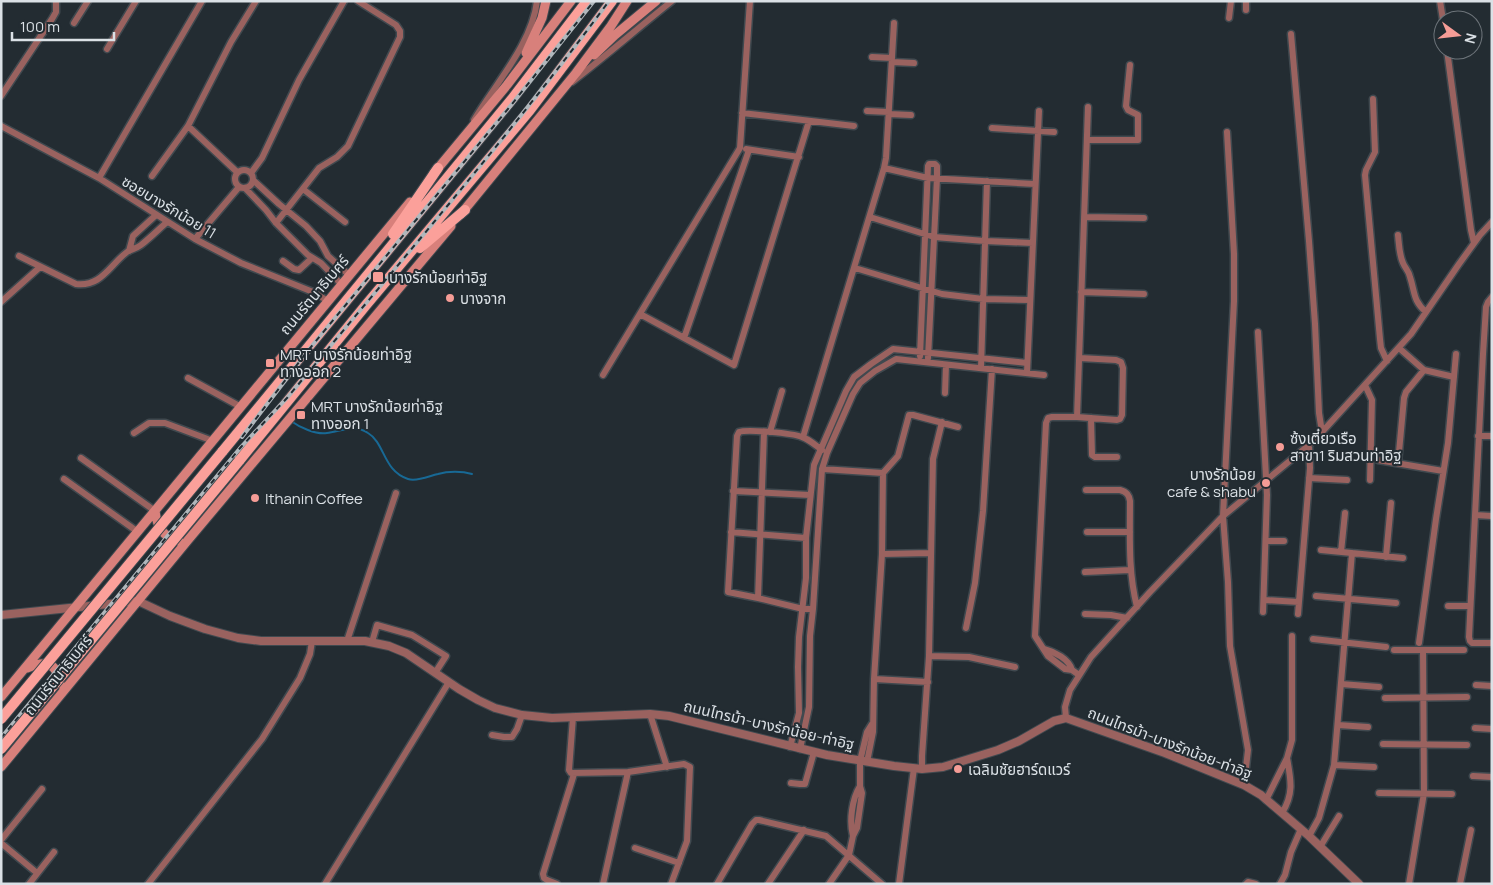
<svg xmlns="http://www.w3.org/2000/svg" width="1493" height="885" viewBox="0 0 1493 885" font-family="Manrope,'Noto Sans Thai',sans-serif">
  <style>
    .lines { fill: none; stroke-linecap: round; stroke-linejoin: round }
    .stream { stroke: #186995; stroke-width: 2 }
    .minor-casing { stroke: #40494f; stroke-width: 9 }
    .tertiary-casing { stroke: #40494f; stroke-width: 10 }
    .secondary-casing { stroke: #40494f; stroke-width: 11 }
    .primary-casing { stroke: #40494f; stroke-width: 12 }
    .minor { stroke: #9a625f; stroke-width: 6 }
    .tertiary { stroke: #9a625f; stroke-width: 8 }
    .secondary { stroke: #d8807b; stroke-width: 9 }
    .primary { stroke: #fba09a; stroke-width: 10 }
    .rail-casing { stroke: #b0b7bc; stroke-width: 4 }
    .rail { stroke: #232c32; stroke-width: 2; stroke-dasharray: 5.5; stroke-linecap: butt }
    .primary-bridge-casing { stroke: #40494f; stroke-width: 12; stroke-linecap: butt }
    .primary-bridge { stroke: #fba09a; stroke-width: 10 }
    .poi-dot { fill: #f59c96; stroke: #232c32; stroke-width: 2 }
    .labels { text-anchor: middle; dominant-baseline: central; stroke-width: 4; stroke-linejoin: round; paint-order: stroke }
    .street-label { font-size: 15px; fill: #dbe1e6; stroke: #232c32 }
    .poi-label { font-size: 15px; fill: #dbe1e6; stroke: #232c32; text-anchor: start }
  </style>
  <rect width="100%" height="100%" fill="#232c32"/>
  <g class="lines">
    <!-- stream -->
    <path class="stream" d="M291,421C299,427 316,435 327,433C341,431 355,424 368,433C385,443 383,471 408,479C417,482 429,476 438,474C448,471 462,471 472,474"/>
    <!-- minor casing -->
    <g class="minor-casing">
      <path id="minor" d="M1246,1V10
        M1440,1L1443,20
        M1229,18L1231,1
        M74,23L88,1
        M1291,34L1309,241L1315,324L1319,413L1322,432
        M107,49L136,1
        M1447,50L1471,230L1474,243
        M872,57L892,58
        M892,62L914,63
        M572,82C606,56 638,28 672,1
        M1,96L52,19L56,12V1
        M1373,99L1375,152L1366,170L1365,175L1380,339L1381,348L1387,361
        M867,111L889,112
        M742,113L854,126
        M889,114L911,115
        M474,120C495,84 532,44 537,1
        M1,126L99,178L195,239L241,263L313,292L328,301
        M188,126L237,172
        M992,128L1054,132
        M1227,132L1234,254V301L1223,516L1228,582L1230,646L1248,750L1244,785
        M1087,140H1138V115L1128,110L1126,106L1130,65
        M746,149L799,157
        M884,168L928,178L1035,184
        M235 179a9 9 0 1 1 18 0a9 9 0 1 1-18 0Z
        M251,173L262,158L299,80L344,1
        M152,176L188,126L231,42L256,1
        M99,178L202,1
        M253,180L279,204L306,226L320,241L328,256L349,275
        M245,188L266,210L276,223L308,255L321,263L342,285
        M303,189L345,222
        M870,217L934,237L985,241L1033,243
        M1084,217L1144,218
        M276,223L319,168L337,157L348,146L400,37V31L396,25L358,1
        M1398,235C1399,244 1399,254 1403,263C1405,268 1409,271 1410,277C1415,292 1413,301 1426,312
        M195,239L239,187
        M129,251L133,236L156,215
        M19,256L76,284C101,287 109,266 127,252C131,249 136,249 141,245C150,238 158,230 167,222
        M283,261L294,269L299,270L312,258
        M855,268L942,294L983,299L1030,300
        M1081,292L1144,294
        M1492,297L1488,302L1486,307L1483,354L1469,637L1470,641L1472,643H1492
        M1,302L40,267
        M640,314L734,365L809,121
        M1258,332L1267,495L1263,612
        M684,338L749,150
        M1399,348L1424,370L1454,377
        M920,356L928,166L929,164H935L937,166V178L928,358
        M981,368L987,181
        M1027,373L1039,111
        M603,375L740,148L750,1
        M188,378L241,407
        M1365,385L1372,400L1370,480
        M945,393L946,365
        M1077,417L1117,420L1120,419L1122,415L1123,368L1121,362L1116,360L1080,358
        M1091,418L1092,455L1095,457H1117
        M770,432L782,391
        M134,433L149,423H165L213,441
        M1478,436H1492
        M803,437L884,168L886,158L894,23
        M81,458L155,511
        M1378,460L1443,471
        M1398,463L1404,398L1406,392L1424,370
        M822,469L883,473
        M1309,478L1347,480
        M64,479L138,532
        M1086,490H1120C1127,492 1129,495 1130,501C1130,536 1128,572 1137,607
        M733,491L810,495
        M1475,515L1492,516
        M731,532L806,538
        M1087,532H1130
        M1266,541H1284
        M1321,550L1403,558
        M1341,552L1345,513
        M882,554L931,553
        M1386,557L1391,503
        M1085,572L1130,570
        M1316,596L1396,603
        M758,598L764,432
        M1264,600L1299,602
        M1448,606H1470
        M813,609H803L758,598L728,592L737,436L739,432C747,429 792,433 802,437C809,439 816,446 822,450
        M1085,614L1111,615L1127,618
        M1298,614L1310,468L1309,445
        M966,628L975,583L983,511L992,369
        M1313,639L1386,647
        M347,641L396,493
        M372,642L377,625L412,635L446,656L435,673
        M1419,643L1436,519L1448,443L1456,354
        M1044,649C1055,652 1069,659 1072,670
        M1394,650H1464
        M929,656L969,657L1015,667
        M1079,675L1072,670L1065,669L1048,656L1035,636L1046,423L1048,418L1052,417H1077L1088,107
        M874,679L928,682
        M1341,684L1379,687
        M1476,685L1492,686
        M1385,698L1467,697
        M650,714L667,767
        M573,717L569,770L571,773L628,772L684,764L690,767L687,841L671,884
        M1066,718L1065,707L1070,690L1091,657L1150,592L1223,516L1309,445L1322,432L1411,334L1459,264L1480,235L1492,222
        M1338,725L1368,727
        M1475,728L1492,729
        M492,735L504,737H512L517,729L522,715
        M1383,744L1467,745
        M790,747L799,713L798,667L799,637L806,578V538L814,465L846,391L854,377L871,364L893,349L1027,363
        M800,749L809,707L810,636L813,609L822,469L827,453L853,394L860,383L875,371L896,359L1044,375
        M867,762L873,732L874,679L882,554L883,473L898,456L909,415H913L958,427
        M1334,765L1374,767
        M922,769V756L929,656L933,459L942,422
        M1473,776L1492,777
        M791,783L800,784H805L814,752
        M1379,793L1452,794
        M1266,800L1287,758L1292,740V636
        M1282,813C1294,794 1291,780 1287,758
        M853,836C849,821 852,799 860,786
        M1309,836L1319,818L1334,765L1352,553
        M1,840L42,789
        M1,843L37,873
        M1320,847L1339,816
        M635,848L679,863
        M29,884L54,852
        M148,884L262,739L300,678L310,654L312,641
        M325,884L449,682
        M557,884L547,880L544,878L543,874L574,774
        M603,884L628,772
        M717,884L752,824L756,820H759L826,836L882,884
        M768,884L804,830
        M829,884L849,855L853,836L857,828L862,793L860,786V761L867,732L872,724
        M899,884L914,768
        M1246,884L1248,882L1256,884
        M1280,884L1285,875L1291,852L1301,829
        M1409,884L1424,793L1423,650
        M1460,884L1471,830"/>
    </g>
    <!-- tertiary casing -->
    <g class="tertiary-casing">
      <path id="tertiary" d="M1,615L138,601L170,616L205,629L238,638L261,641H365L389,646L406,653L459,689L478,700L495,708L522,715L552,718L650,714L669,716L827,755L894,766L922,769L943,767L998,750L1019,741L1054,721L1066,718L1165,753L1244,785L1261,795L1309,836L1359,884"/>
    </g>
    <!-- secondary casing -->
    <g class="secondary-casing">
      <path id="secondary" d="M526,53L542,18L546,1
        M594,55L615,35L656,1
        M434,173L507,85L571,1
        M461,214L576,73L611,26L627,1
        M155,511C157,526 162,537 179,541
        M27,668C46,660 57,662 60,684
        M1,697L410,202
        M1,767L188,540L451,226"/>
    </g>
    <!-- primary casing -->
    <g class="primary-casing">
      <path id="primary" d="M393,234L438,168
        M420,248L465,210
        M222,452L512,99L587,1
        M239,461L366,305L530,110L612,1"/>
    </g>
    <!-- minor -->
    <use href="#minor" class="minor"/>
    <!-- tertiary -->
    <use href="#tertiary" class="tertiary"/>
    <!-- secondary -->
    <use href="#secondary" class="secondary"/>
    <!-- primary -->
    <use href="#primary" class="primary"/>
    <!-- rail casing -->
    <g class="rail-casing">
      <path id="rail" d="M242,437L306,353L512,104L594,1
        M1,738L241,447L287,398L317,362C416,243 517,126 609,1"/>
    </g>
    <!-- rail -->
    <use href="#rail" class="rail"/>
    <!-- primary-bridge casing -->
    <g class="primary-bridge-casing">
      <path id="primary-bridge" d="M1,719L222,452
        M1,749L239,461"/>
    </g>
    <!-- primary-bridge -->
    <use href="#primary-bridge" class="primary-bridge"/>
  </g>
  <!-- markers -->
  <g class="poi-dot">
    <rect x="372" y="271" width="12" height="12" rx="2.5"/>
    <circle cx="450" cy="298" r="5"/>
    <rect x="265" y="358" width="10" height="10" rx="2.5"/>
    <rect x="296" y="410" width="10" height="10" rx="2.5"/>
    <circle cx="1280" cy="447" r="5"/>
    <circle cx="1266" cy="483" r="5"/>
    <circle cx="255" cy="498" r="5"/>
    <circle cx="958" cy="769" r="5"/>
  </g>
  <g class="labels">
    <!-- street labels -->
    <g class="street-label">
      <text transform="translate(169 207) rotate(31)">ซอยบางรักน้อย 11</text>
      <text transform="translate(314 295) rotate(-50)">ถนนรัตนาธิเบศร์</text>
      <text transform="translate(58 675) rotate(-51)">ถนนรัตนาธิเบศร์</text>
      <text transform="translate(769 725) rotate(13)">ถนนไทรม้า-บางรักน้อย-ท่าอิฐ</text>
      <text transform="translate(1170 743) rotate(21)">ถนนไทรม้า-บางรักน้อย-ท่าอิฐ</text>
    </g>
    <!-- poi labels -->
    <g class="poi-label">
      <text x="389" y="277">บางรักน้อยท่าอิฐ</text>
      <text x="460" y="298">บางจาก</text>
      <text x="280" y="354">MRT บางรักน้อยท่าอิฐ<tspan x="280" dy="17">ทางออก 2</tspan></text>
      <text x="311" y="406">MRT บางรักน้อยท่าอิฐ<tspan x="311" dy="17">ทางออก 1</tspan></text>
      <text x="1290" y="438">ซ้งเตี๋ยวเรือ<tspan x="1290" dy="17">สาขา1 ริมสวนท่าอิฐ</tspan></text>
      <text x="1256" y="474" text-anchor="end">บางรักน้อย<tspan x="1256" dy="17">cafe &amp; shabu</tspan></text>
      <text x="265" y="498">Ithanin Coffee</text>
      <text x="968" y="769">เฉลิมชัยฮาร์ดแวร์</text>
    </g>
  </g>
  <!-- border -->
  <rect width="1493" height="885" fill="none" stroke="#dbe1e6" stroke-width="5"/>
  <!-- north arrow -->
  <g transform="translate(1458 35) rotate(105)"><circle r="24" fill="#232c32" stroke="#6d747a"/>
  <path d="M0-4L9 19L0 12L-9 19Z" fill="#f59c96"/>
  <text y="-8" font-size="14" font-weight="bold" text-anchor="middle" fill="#dbe1e6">N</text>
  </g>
  <!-- scale -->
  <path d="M12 32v8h102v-8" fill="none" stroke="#dbe1e6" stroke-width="2.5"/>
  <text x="20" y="32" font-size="15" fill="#dbe1e6" stroke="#232c32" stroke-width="4" paint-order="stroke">100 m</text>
</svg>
